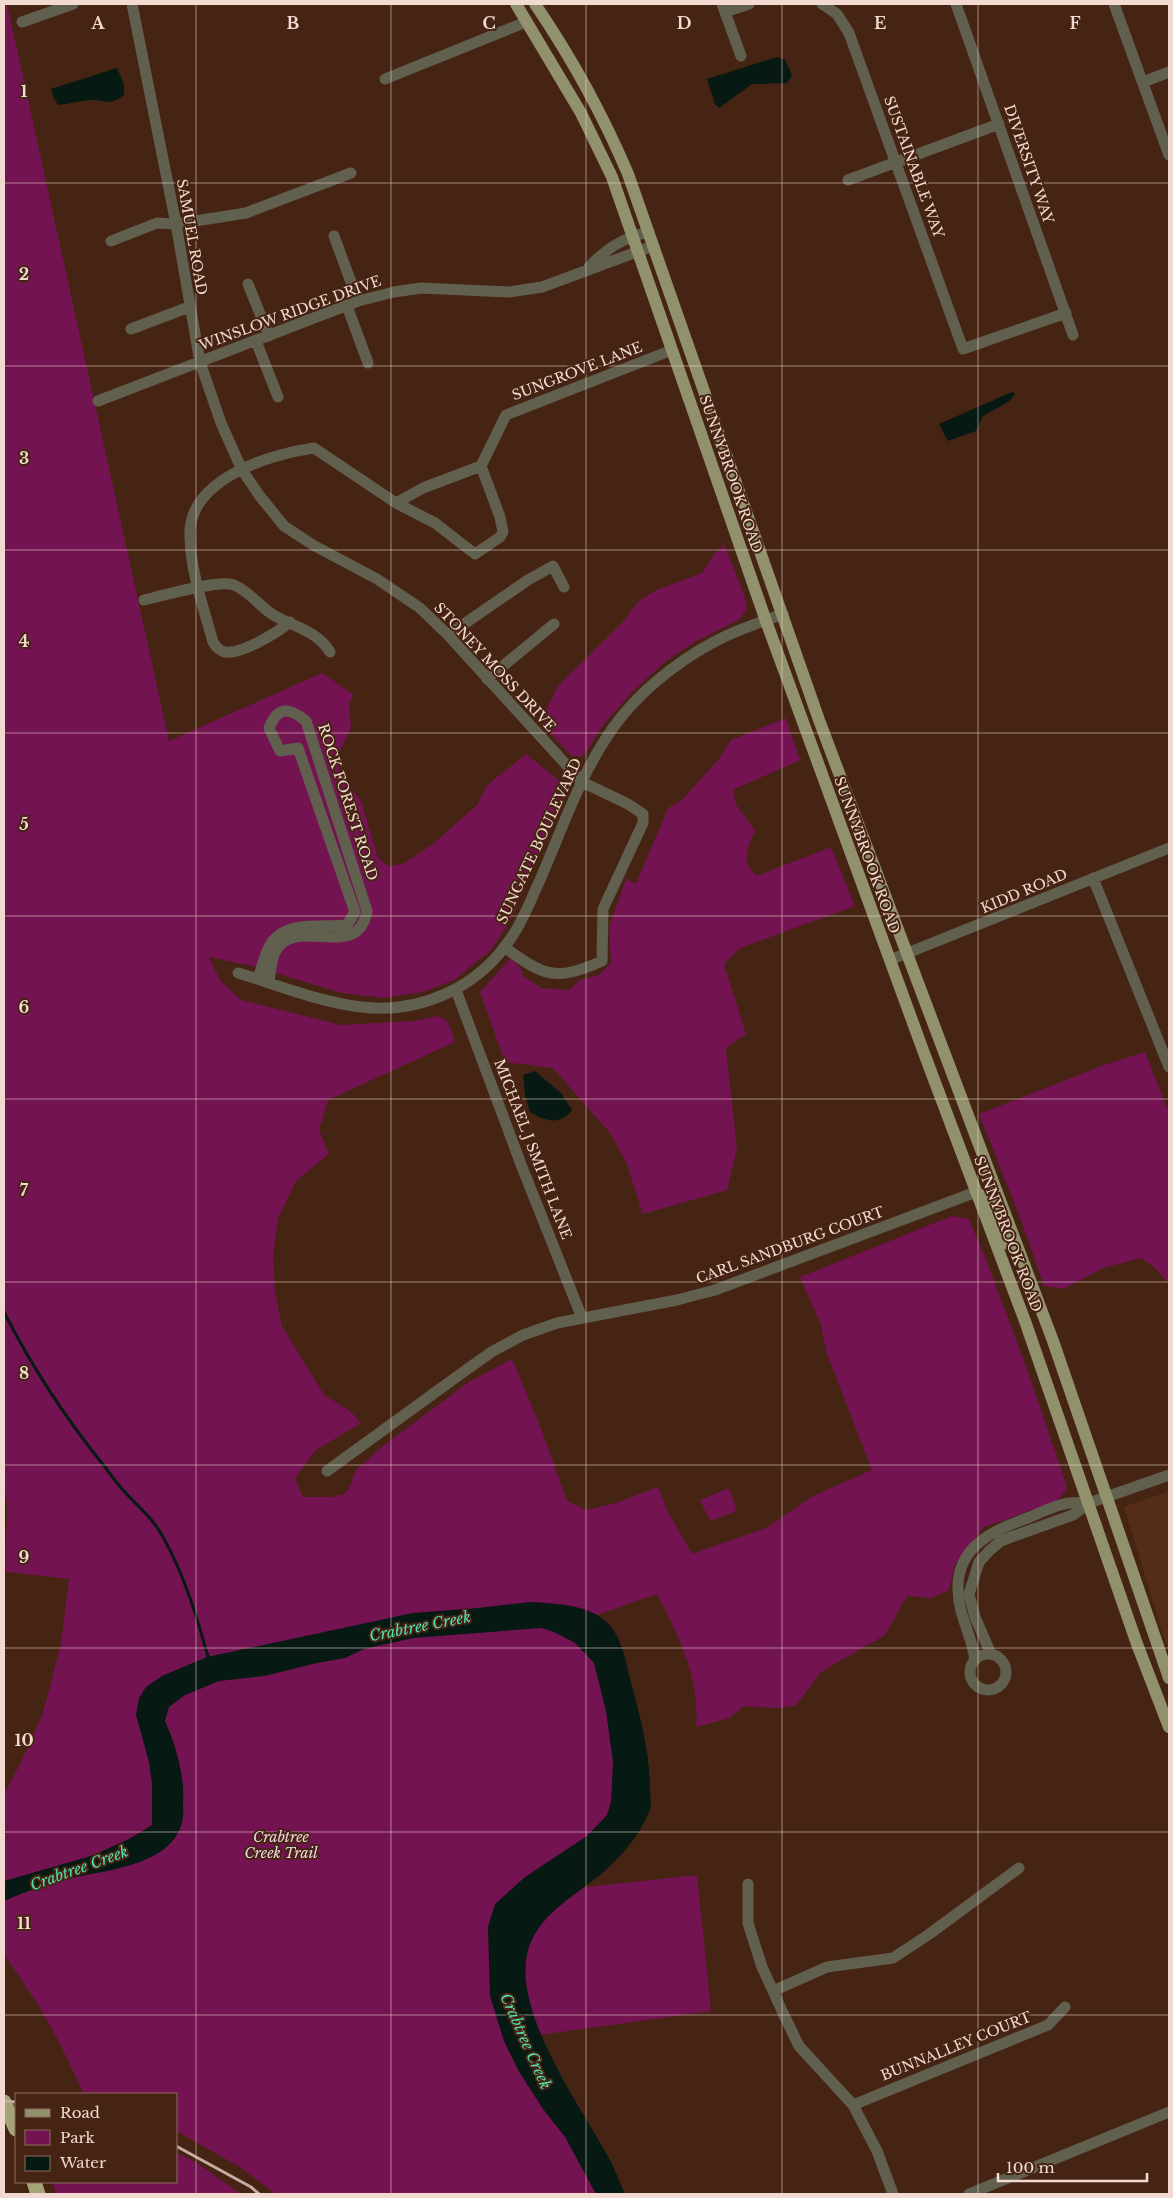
<svg xmlns="http://www.w3.org/2000/svg" width="1173" height="2198" viewBox="0 0 1173 2198" font-family="'Libre Baskerville',serif">
  <style>
    .built { fill: #552c17 }
    .green { fill: #741352 }
    .water { fill: #061912 }
    .lines { fill: none; stroke-linecap: round; stroke-linejoin: round }
    .stream { stroke: #061912; stroke-width: 3 }
    .minor { stroke: #61604f; stroke-width: 11 }
    .major { stroke: #92916e; stroke-width: 12 }
    .highway { stroke: #a5a479; stroke-width: 15 }
    .rail { stroke: #c6aba0; stroke-width: 3 }
    .grid { fill: none; stroke: #f2dad0; stroke-width: 1; stroke-opacity: 0.55 }
    .labels { text-anchor: middle; dominant-baseline: central; stroke-width: 4; stroke-linejoin: round; paint-order: stroke }
    .street-label { font-size: 14px; fill: #f2dad0; stroke: #462413 }
    .park-label { font-size: 14px; font-style: italic; fill: #f2d6e4; stroke: #462413 }
    .water-label { font-size: 15px; font-style: italic; fill: #51e4b1; stroke: #462413 }
    .grid-label { font-size: 16px; text-anchor: middle; font-weight: bold; fill: #f2dad0; stroke: #462413; stroke-width: 4; stroke-linejoin: round; paint-order: stroke }
  </style>
  <rect width="100%" height="100%" fill="#462413"/>
  <!-- built -->
  <path class="built" d="M1169,1491V1653L1124,1507Z"/>
  <!-- green -->
  <path class="green" d="M4,4H7L169,741L322,673L354,695L349,703L351,728L340,751L339,770L361,801L378,858L389,866L403,864L433,844L478,804L486,786L526,754L561,782L564,799L508,924L491,950L454,980L423,992L385,998L342,993L252,966L209,957L220,980L241,1000L341,1025L413,1021L437,1016L448,1021L455,1042L328,1100L319,1130L329,1154L296,1181L278,1219L273,1255L275,1292L282,1326L324,1395L350,1411L361,1423L316,1450L295,1478L303,1497H331L342,1494V1496L349,1489L355,1471L384,1445L469,1382L512,1359L539,1423L567,1501L586,1510L616,1503L658,1487L668,1512L692,1554L768,1527L811,1497L872,1470L827,1354L821,1325L800,1277L952,1216L969,1219L987,1262L1027,1369L1066,1484L1067,1489L1057,1501L984,1527L955,1564L949,1590L931,1598L907,1596L885,1635L821,1672L795,1706L776,1708L744,1706L729,1718L696,1727C700,1678 679,1637 657,1594L588,1618L645,1785L549,1891L697,1875L711,2011L525,2037L608,2194H275L240,2167L176,2131V2094H84L57,2038L40,2008L4,1954V1794L22,1760L43,1713L61,1643L69,1579L6,1572L7,1502L4,1486Z
    M724,544L744,595L747,608L740,619L695,642L667,660L632,692L602,726L587,751L582,756H572L548,731L542,718L558,686L621,624L639,601L654,591L702,573L712,557Z
    M786,718L800,760L733,790L736,805L755,830C748,847 740,863 757,876L831,847L855,906L740,948L724,964L746,1034L726,1048L737,1148L727,1190L643,1214L626,1162L610,1133L553,1068L505,1062L480,992L511,958L521,968L523,976L541,988L569,990L580,980L599,975L611,963L609,927L626,879L636,884L668,808L682,800L718,760L731,740Z
    M1145,1052L1169,1113V1284L1153,1266L1141,1258L1103,1268L1063,1289L1044,1286L1021,1220L979,1114L1104,1065Z
    M729,1488L737,1511L710,1521L700,1500Z
    M176,2152L197,2163L241,2194H56L53,2182H176Z"/>
  <!-- water -->
  <path class="water" d="M777,57L785,60L792,75L787,83L752,84L719,108L715,104L707,79Z
    M117,68L124,84V95C107,107 107,99 90,100C79,101 69,104 58,105L53,97L51,89Z
    M1012,392L1015,394L1010,401L983,416L976,431L948,441L939,424Z
    M535,1071L561,1093L572,1110C561,1126 544,1121 530,1112L525,1095L523,1075Z
    M530,1602C564,1604 607,1605 620,1643C625,1654 627,1667 630,1679C640,1715 650,1752 650,1790C650,1796 652,1804 650,1809C643,1830 625,1852 609,1867C579,1895 531,1915 526,1961C519,2019 578,2103 606,2153C614,2166 619,2181 625,2194H596L565,2137L543,2109L518,2070L504,2041L490,1996L488,1927L495,1904L525,1877L587,1836L607,1815L611,1802L613,1762L606,1711L594,1663L575,1643L554,1632L541,1628L413,1638L364,1649L345,1658L317,1663L264,1676L219,1681L185,1695L169,1707L165,1721C176,1746 185,1776 183,1803C183,1809 184,1816 182,1822C172,1865 107,1870 72,1878C49,1884 26,1891 4,1901V1881L91,1856L129,1839L152,1825V1784L149,1762L136,1715L139,1698L146,1687L162,1676L207,1657L413,1613L478,1608Z"/>
  <g class="lines">
    <!-- stream -->
    <path class="stream" d="M4,1312C32,1367 66,1419 105,1467C111,1475 117,1484 124,1491C137,1506 153,1518 163,1537C185,1576 197,1618 209,1660"/>
    <!-- minor -->
    <path class="minor" d="M132,4L176,224L200,362L221,423L242,470L259,495L284,526L313,545L377,579L420,608L448,635L582,782L628,804L643,814V823L603,909L602,961C555,982 544,976 504,947
      M722,4L741,56
      M822,4L837,14L849,33L963,349L1066,313
      M956,4L1073,335
      M1114,4L1169,155
      M725,12L749,4
      M22,22L73,4
      M385,79L526,22
      M1143,82L1169,72
      M848,180L999,124
      M334,236L358,301
      M111,241L157,223L176,224L246,213L351,173
      M589,267C608,247 622,239 648,232
      M248,284L269,336
      M347,306L368,363
      M131,329L189,307
      M256,341L278,397
      M98,401L358,301L394,292L421,288L509,292L542,287L653,246
      M396,503L435,523L475,554L500,537L503,532L500,517L481,466
      M144,600C161,596 221,579 234,585C251,592 261,609 277,617C297,628 318,632 330,652
      M290,622C278,632 241,655 225,652C219,651 216,647 213,642C204,609 191,573 190,538C186,480 269,454 314,448L396,503L423,488L481,466L506,415L672,350
      M448,635L528,580L553,566L564,587
      M487,679L554,624
      M1093,878L1169,1067
      M890,960L1169,848
      M238,973C278,985 319,1002 361,1007C420,1014 478,988 511,938C521,924 528,907 535,891C562,832 581,767 622,716C649,683 688,654 726,636C745,627 764,621 783,614
      M258,979C262,967 265,952 272,942C288,920 324,928 347,925L355,912L298,748L280,751L269,728C278,706 289,707 306,721L367,911C358,960 306,920 280,945C271,954 271,970 269,982
      M456,990L522,1167L582,1318
      M327,1471L466,1370L493,1351L523,1335L557,1323L677,1300L715,1290L976,1192
      M991,1654L975,1617L969,1594L979,1562L990,1550L1001,1541L1014,1536L1073,1515L1089,1503L1169,1475
      M970 1672a18 18 0 1 1 36 0a18 18 0 1 1-36 0Z
      M975,1660C972,1635 958,1615 958,1589C957,1545 995,1530 1030,1517C1042,1512 1057,1504 1070,1503C1076,1502 1083,1503 1089,1503
      M748,1884V1923L762,1967L783,2013L799,2046L853,2105L877,2151L893,2194
      M773,1991L827,1967L893,1958L928,1935L1019,1868
      M853,2105L1048,2025L1065,2007
      M969,2194L1169,2112"/>
    <!-- major -->
    <path class="major" d="M516,4L581,113L612,177L766,621L924,1053L1025,1321L1137,1644L1169,1727
      M535,4C571,57 603,115 628,174L819,720L1053,1341L1169,1678
      M976,1192L990,1203L1008,1244"/>
    <!-- highway -->
    <path class="highway" d="M4,2102L16,2129
      M34,2182L38,2194"/>
    <!-- rail -->
    <path class="rail" d="M4,2101L16,2102
      M176,2146L251,2187L259,2194"/>
  </g>
  <!-- grid -->
  <path class="grid" d="M196,4V2194M391,4V2194M586,4V2194M782,4V2194M978,4V2194M4,183H1169M4,366H1169M4,550H1169M4,733H1169M4,916H1169M4,1099H1169M4,1282H1169M4,1465H1169M4,1648H1169M4,1832H1169M4,2015H1169"/>
  <g class="labels">
    <!-- street labels -->
    <g class="street-label">
      <text transform="translate(1029 164) rotate(71)">DIVERSITY WAY</text>
      <text transform="translate(914 167) rotate(70)">SUSTAINABLE WAY</text>
      <text transform="translate(192 237) rotate(80)">SAMUEL ROAD</text>
      <text transform="translate(290 313) rotate(-20)">WINSLOW RIDGE DRIVE</text>
      <text transform="translate(577 371) rotate(-21)">SUNGROVE LANE</text>
      <text transform="translate(731 474) rotate(71)">SUNNYBROOK ROAD</text>
      <text transform="translate(495 667) rotate(47)">STONEY MOSS DRIVE</text>
      <text transform="translate(348 802) rotate(72)">ROCK FOREST ROAD</text>
      <text transform="translate(539 841) rotate(-65)">SUNGATE BOULEVARD</text>
      <text transform="translate(867 855) rotate(70)">SUNNYBROOK ROAD</text>
      <text transform="translate(1024 891) rotate(-23)">KIDD ROAD</text>
      <text transform="translate(533 1149) rotate(69)">MICHAEL J SMITH LANE</text>
      <text transform="translate(1008 1234) rotate(69)">SUNNYBROOK ROAD</text>
      <text transform="translate(790 1245) rotate(-20)">CARL SANDBURG COURT</text>
      <text transform="translate(956 2046) rotate(-22)">BUNNALLEY COURT</text>
    </g>
    <!-- park labels -->
    <g class="park-label">
      <text x="281" y="1837">Crabtree<tspan x="281" dy="16">Creek Trail</tspan></text>
    </g>
    <!-- water labels -->
    <g class="water-label">
      <text transform="translate(420 1626) rotate(-11)">Crabtree Creek</text>
      <text transform="translate(79 1868) rotate(-20)">Crabtree Creek</text>
      <text transform="translate(526 2041) rotate(66)">Crabtree Creek</text>
    </g>
  </g>
  <g class="grid-label">
    <text x="98" y="29">A</text>
    <text x="293" y="29">B</text>
    <text x="489" y="29">C</text>
    <text x="684" y="29">D</text>
    <text x="880" y="29">E</text>
    <text x="1075" y="29">F</text>
    <text x="24" y="97">1</text>
    <text x="24" y="280">2</text>
    <text x="24" y="464">3</text>
    <text x="24" y="647">4</text>
    <text x="24" y="830">5</text>
    <text x="24" y="1013">6</text>
    <text x="24" y="1196">7</text>
    <text x="24" y="1379">8</text>
    <text x="24" y="1563">9</text>
    <text x="24" y="1746">10</text>
    <text x="24" y="1929">11</text>
  </g>
  <!-- border -->
  <rect width="1173" height="2198" fill="none" stroke="#f2dad0" stroke-width="10"/>
  <!-- legend -->
  <rect x="15" y="2093" width="162" height="90" fill="#462413" stroke="#8b6d5f"/>
  <rect x="25" y="2109" width="25" height="8" fill="#92916e" stroke="#8b6d5f"/>
  <text x="60" y="2118" font-size="15" fill="#f2dad0">Road</text>
  <rect x="25" y="2130" width="25" height="15" fill="#741352" stroke="#8b6d5f"/>
  <text x="60" y="2143" font-size="15" fill="#f2dad0">Park</text>
  <rect x="25" y="2156" width="25" height="15" fill="#061912" stroke="#8b6d5f"/>
  <text x="60" y="2168" font-size="15" fill="#f2dad0">Water</text>
  <!-- scale -->
  <path d="M998 2173v8h149v-8" fill="none" stroke="#f2dad0" stroke-width="2.5"/>
  <text x="1006" y="2173" font-size="15" fill="#f2dad0" stroke="#462413" stroke-width="4" paint-order="stroke">100 m</text>
</svg>
